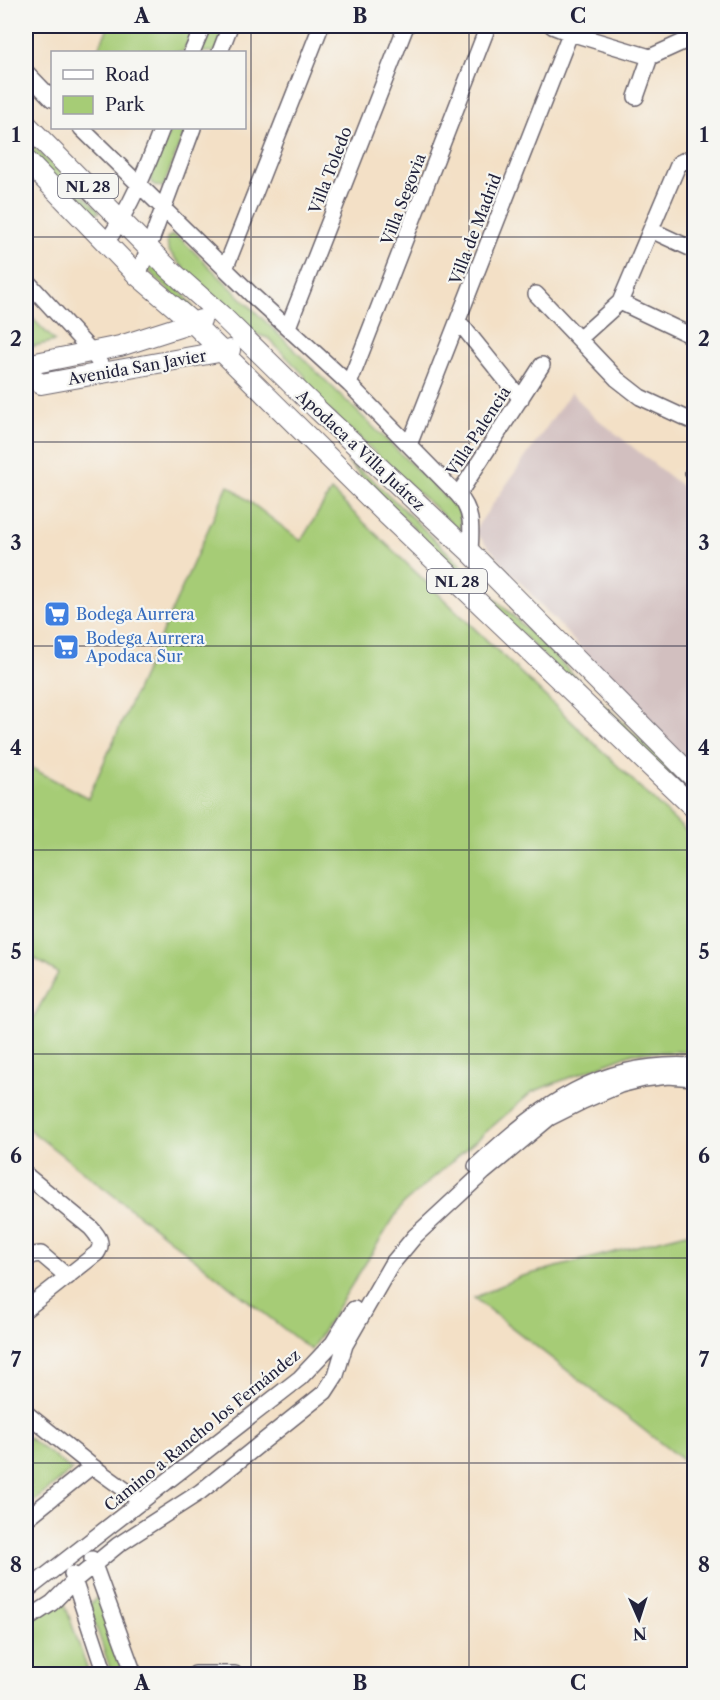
<svg xmlns="http://www.w3.org/2000/svg" width="720" height="1700" viewBox="0 0 720 1700" font-family="'Libre Caslon Text',serif">
  <style>
    .industrial { fill: #d2bfbf }
    .green { fill: #a6cc76; stroke: #647758; stroke-width: 1.5 }
    .lines { fill: none; stroke-linecap: round; stroke-linejoin: round }
    .minor-casing { stroke: #6b646c; stroke-width: 18 }
    .major-casing { stroke: #6b646c; stroke-width: 22 }
    .minor { stroke: #fff; stroke-width: 15 }
    .major { stroke: #fff; stroke-width: 20 }
    .grid { fill: none; stroke: #22223b; stroke-width: 1.5; stroke-opacity: 0.55 }
    .labels { text-anchor: middle; dominant-baseline: central; stroke-width: 4.5; stroke-linejoin: round; paint-order: stroke }
    .shield { fill: #f6f6f2; stroke: #626272; stroke-width: 1.5 }
    .shield-label { font-size: 15px; font-weight: bold; fill: #22223b }
    .street-label { font-size: 16px; fill: #22223b; stroke: #f6f6f2 }
    .shop-label { font-size: 16px; fill: #366cbe; stroke: #f6f6f2; text-anchor: start }
    .neatline { fill: none; stroke: #22223b; stroke-width: 2 }
    .grid-label { font-size: 20px; text-anchor: middle; font-weight: bold; fill: #22223b }
  </style>
  <rect width="100%" height="100%" fill="#f6f6f2"/>
  <filter id="ink" filterUnits="userSpaceOnUse"><feTurbulence type="fractalNoise" baseFrequency=".0167" numOctaves="2"/><feDisplacementMap in="SourceGraphic" scale="12" xChannelSelector="R" yChannelSelector="G"/><feConvolveMatrix kernelMatrix="1 2 1 2 8 2 1 2 1" color-interpolation-filters="sRGB"/></filter>
  <filter id="wash" filterUnits="userSpaceOnUse"><feTurbulence type="fractalNoise" baseFrequency=".008" numOctaves="4" result="noise"/><feDisplacementMap in="SourceGraphic" scale="24" xChannelSelector="R" yChannelSelector="G"/><feGaussianBlur stdDeviation="1.35" result="paint"/><feColorMatrix in="noise" values="0 0 0 0 0 0 0 0 0 0 0 0 0 0 0 0 0 1.4 0 .05"/><feComposite in="paint" operator="in"/></filter>
  <g filter="url(#wash)">
    <rect width="100%" height="100%" fill="#f3e0c6"/>
    <!-- industrial -->
    <path class="industrial" d="M571,392L590,413L694,496V773L474,531Z"/>
    <!-- green -->
    <path class="green" d="M109,26H195L183,52H99L97,51Z
      M212,26H226L216,52H201Z
      M171,128H186L163,187L156,186L152,183L150,178Z
      M26,140L97,208L99,213H92L26,151Z
      M172,235L182,240L459,511L461,532L306,389L305,376L268,338L249,332L180,264L168,250L167,238Z
      M149,262L185,296L197,313L196,317L146,268Z
      M26,312L55,341L26,348Z
      M347,462L371,478L694,792V804Z
      M228,485L301,541L331,491L694,839V1051L633,1053L532,1092L402,1205L311,1350L26,1127V1031L58,973L26,953V765L88,798Z
      M694,1231V1469L474,1298L519,1277Z
      M26,1436L72,1470L26,1508Z
      M59,1587L89,1674H26V1617Z
      M98,1596L124,1674H112L89,1606Z"/>
  </g>
  <g filter="url(#ink)">
    <g class="lines">
      <!-- minor casing -->
      <g class="minor-casing">
        <path id="minor" d="M552,26L570,33L650,57
          M192,52L203,26
          M220,52L230,26
          M650,57L694,37
          M26,72L52,99
          M636,97L650,57
          M81,128L252,295L349,384L458,495
          M651,230L694,250
          M106,243C132,205 146,170 162,128
          M225,269L321,26
          M138,276L193,128
          M26,280L92,352L106,373
          M536,294L617,379L640,397L694,422
          M620,302L694,337
          M459,322L521,399
          M288,327L406,26
          M579,339L620,302L679,163L685,160L694,164
          M349,384L488,26
          M409,445L573,26
          M693,473L694,470
          M470,552C471,531 474,512 458,495L542,365
          M476,1166C542,1105 600,1060 694,1066
          M26,1175L91,1228C98,1236 104,1243 97,1253L26,1309
          M26,1260L33,1255L41,1254L68,1277
          M26,1413L92,1466L142,1502
          M26,1519L92,1466
          M92,1559L134,1674
          M72,1574L105,1674
          M26,1591L300,1378L333,1343L354,1309
          M26,1620L52,1603L74,1581L118,1545L200,1492L325,1392L336,1375L345,1345L391,1265L415,1236L484,1172L549,1118L583,1101L620,1085L644,1079L668,1076L694,1078
          M195,1674H235"/>
      </g>
      <!-- major casing -->
      <g class="major-casing">
        <path id="major" d="M26,124L168,268L221,315L318,410L470,552L694,778
          M26,160L138,276L192,322L388,516L694,808
          M26,365L120,346L201,320
          M26,374L41,384L230,350"/>
      </g>
      <!-- minor -->
      <use href="#minor" class="minor"/>
      <!-- major -->
      <use href="#major" class="major"/>
    </g>
  </g>
  <!-- grid -->
  <path class="grid" d="M251,26V1674M469,26V1674M26,237H694M26,442H694M26,646H694M26,850H694M26,1054H694M26,1258H694M26,1463H694"/>
  <!-- icons -->
  <defs>
    <g id="supermarket-square" transform="scale(1.35)"><rect x="-9" y="-9" width="18" height="18" rx="4" fill="#3f7fe0" stroke="#f6f6f2"/><path d="M-6-5.5h2.5l.6 2H6L4.5 2H-2.5L-4.4-4H-6ZM-1.5 3.2a1.3 1.3 0 1 0 .1 0ZM3 3.2a1.3 1.3 0 1 0 .1 0Z" fill="#fff"/></g>
  </defs>
  <g fill-rule="evenodd">
    <use href="#supermarket-square" x="57" y="614"/>
    <use href="#supermarket-square" x="66" y="647"/>
  </g>
  <g class="labels">
    <!-- shield labels -->
    <g class="shield">
      <rect x="58" y="174" width="60" height="24" rx="4.5"/>
      <rect x="427" y="569" width="60" height="24" rx="4.5"/>
    </g>
    <g class="shield-label">
      <text x="88" y="186">NL 28</text>
      <text x="457" y="581">NL 28</text>
    </g>
    <!-- street labels -->
    <g class="street-label">
      <text transform="translate(330 170) rotate(-69)">Villa Toledo</text>
      <text transform="translate(403 199) rotate(-69)">Villa Segovia</text>
      <text transform="translate(475 229) rotate(-69)">Villa de Madrid</text>
      <text transform="translate(137 367) rotate(-10)">Avenida San Javier</text>
      <text transform="translate(478 431) rotate(-57)">Villa Palencia</text>
      <text transform="translate(361 450) rotate(43)">Apodaca a Villa Juárez</text>
      <text transform="translate(202 1430) rotate(-39)">Camino a Rancho los Fernández</text>
    </g>
    <!-- shop labels -->
    <g class="shop-label">
      <text x="76" y="614">Bodega Aurrera</text>
      <text x="86" y="638">Bodega Aurrera<tspan x="86" dy="18">Apodaca Sur</tspan></text>
    </g>
  </g>
  <!-- margin -->
  <rect width="720" height="1700" fill="none" stroke="#f6f6f2" stroke-width="66"/>
  <!-- legend -->
  <rect x="51" y="51" width="195" height="78" fill="#f6f6f2" stroke="#a1a1a9" stroke-width="1.5"/>
  <rect x="63" y="70" width="30" height="9" fill="#ffffff" stroke="#a1a1a9" stroke-width="1.5"/>
  <text x="105" y="81" font-size="18" fill="#22223b">Road</text>
  <rect x="63" y="96" width="30" height="18" fill="#a6cc76" stroke="#a1a1a9" stroke-width="1.5"/>
  <text x="105" y="111" font-size="18" fill="#22223b">Park</text>
  <!-- north arrow -->
  <g transform="translate(639 1619) rotate(177)" stroke="#f6f6f2" stroke-width="4.5" paint-order="stroke">
  <path d="M0-4.5L10 22L0 15L-10 22Z" fill="#22223b"/>
  <text y="-9" font-size="16" font-weight="bold" text-anchor="middle" fill="#22223b">N</text>
  </g>
  <rect x="33" y="33" width="654" height="1634" class="neatline"/>
  <g class="grid-label">
    <text x="142" y="23">A</text>
    <text x="360" y="23">B</text>
    <text x="578" y="23">C</text>
    <text x="16" y="142">1</text>
    <text x="704" y="142">1</text>
    <text x="16" y="346">2</text>
    <text x="704" y="346">2</text>
    <text x="16" y="550">3</text>
    <text x="704" y="550">3</text>
    <text x="16" y="755">4</text>
    <text x="704" y="755">4</text>
    <text x="16" y="959">5</text>
    <text x="704" y="959">5</text>
    <text x="16" y="1163">6</text>
    <text x="704" y="1163">6</text>
    <text x="16" y="1367">7</text>
    <text x="704" y="1367">7</text>
    <text x="16" y="1572">8</text>
    <text x="704" y="1572">8</text>
    <text x="142" y="1690">A</text>
    <text x="360" y="1690">B</text>
    <text x="578" y="1690">C</text>
  </g>
</svg>
